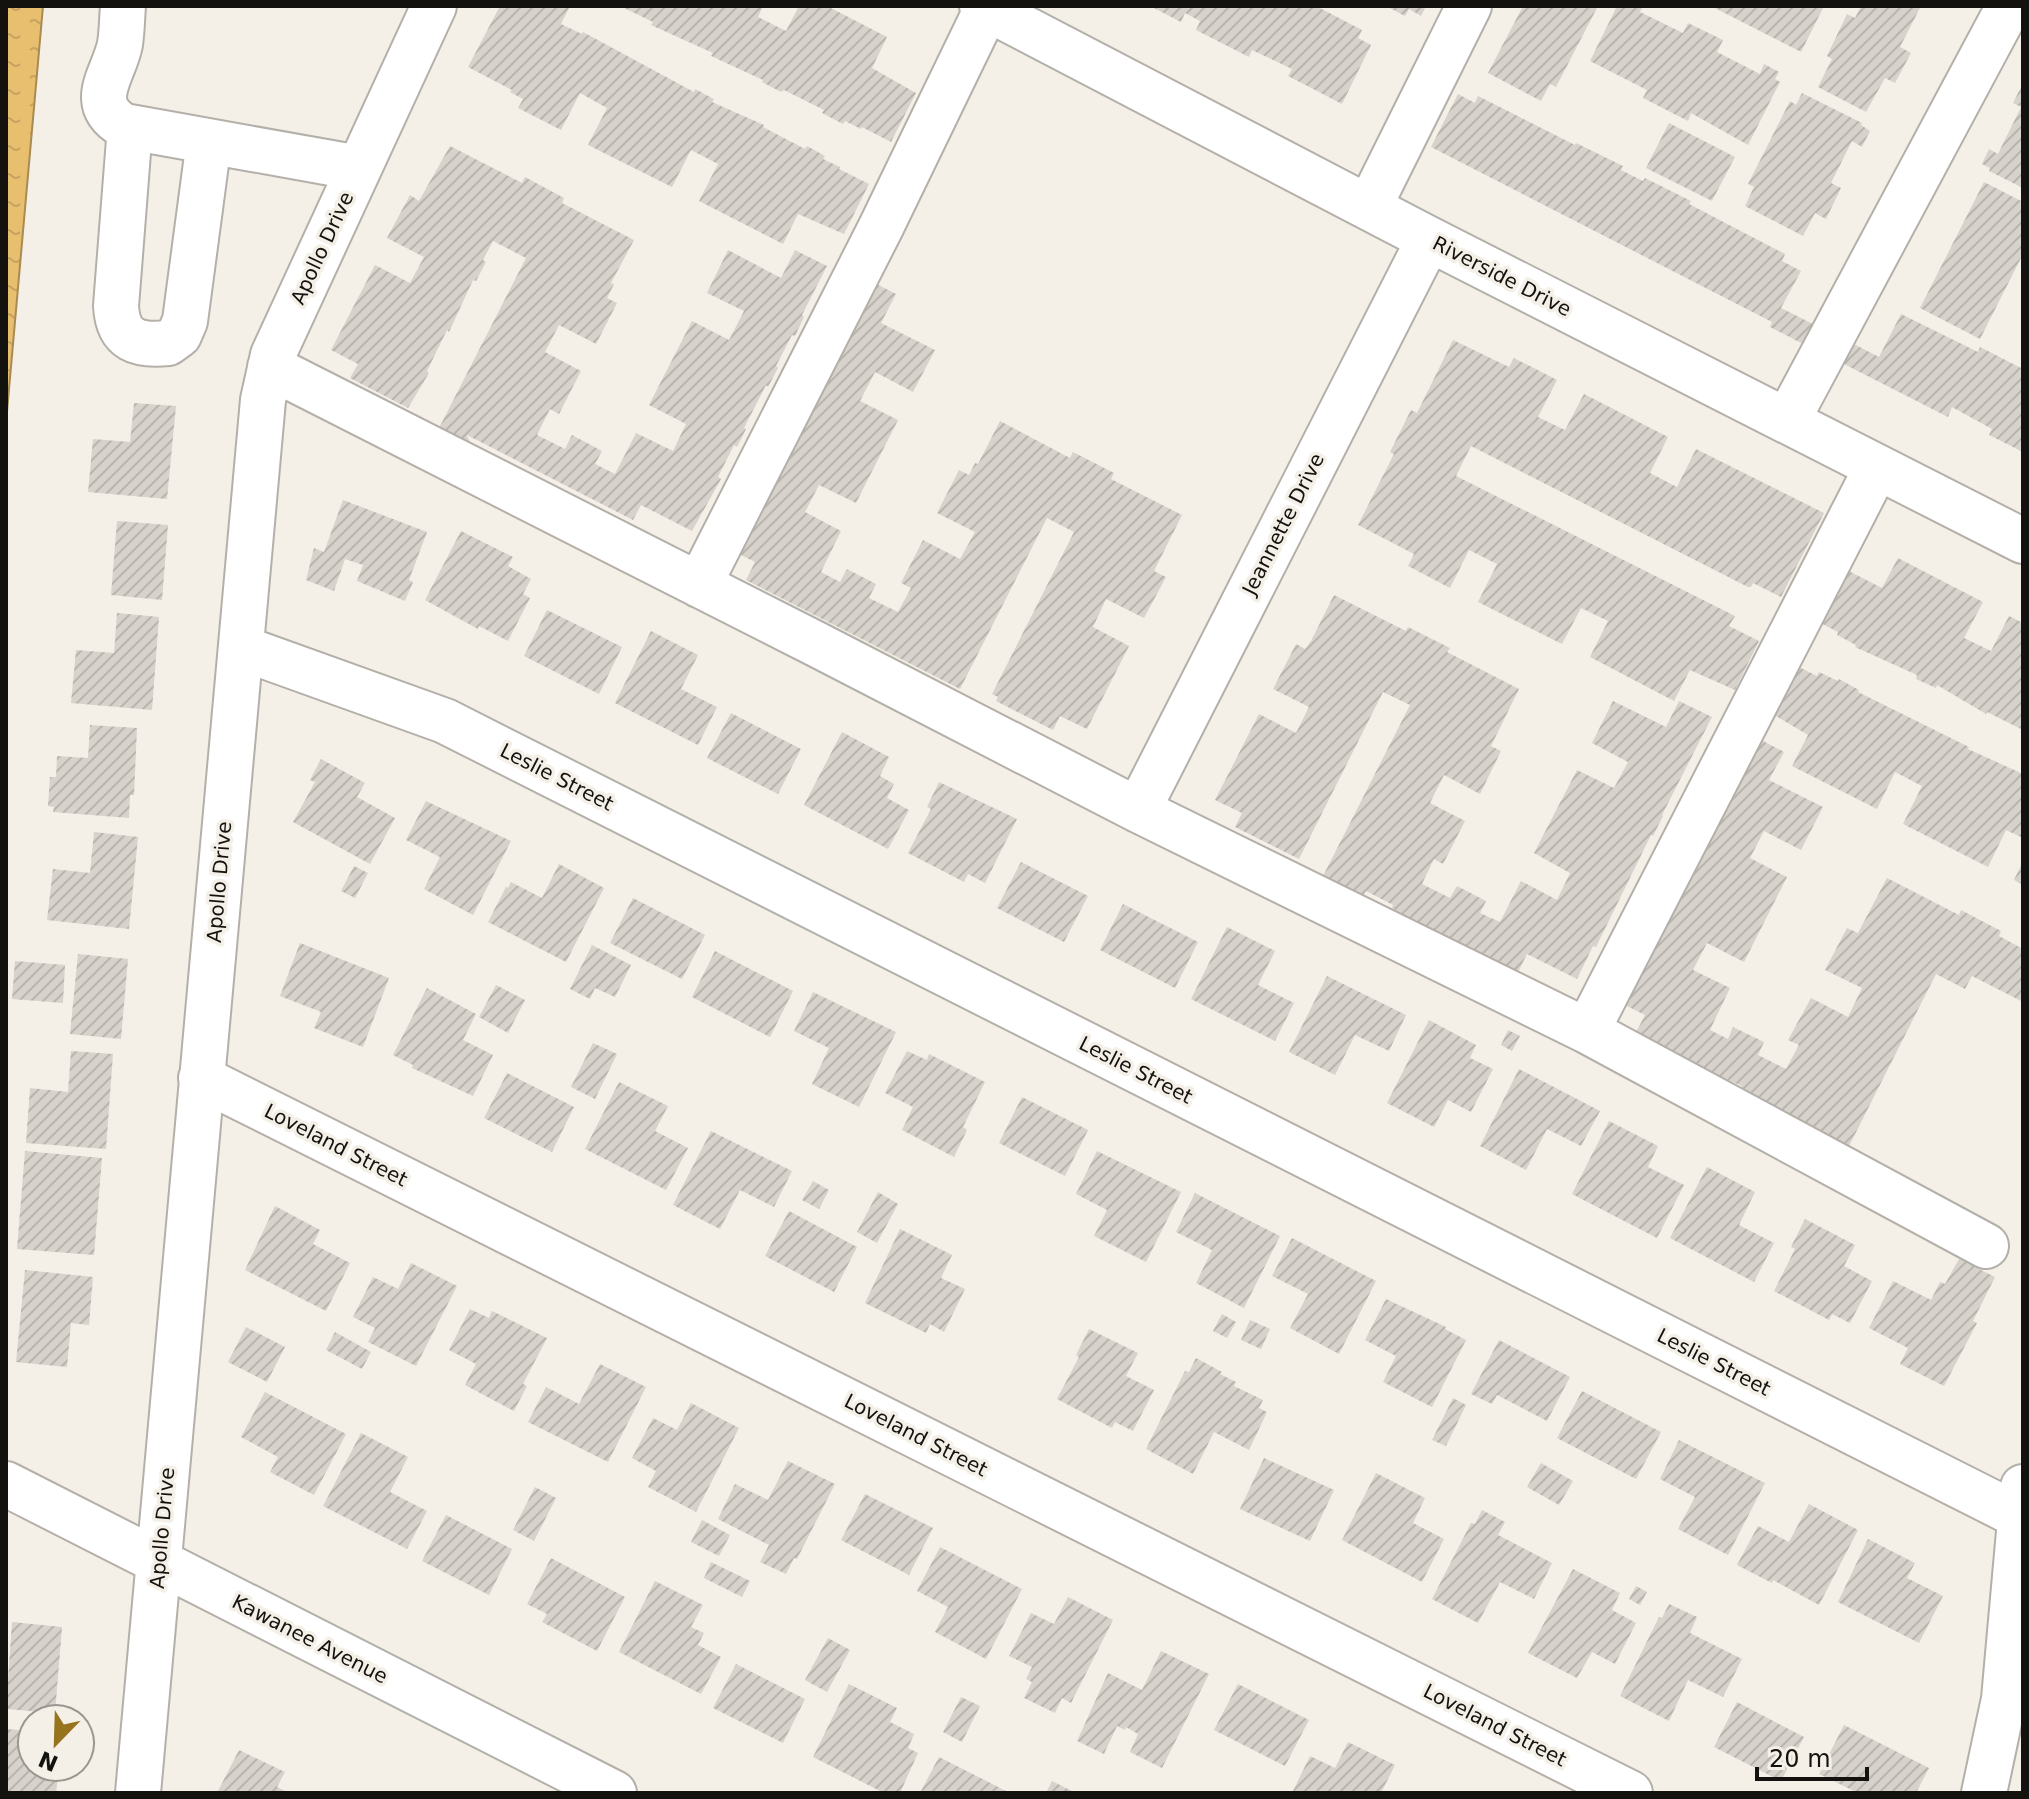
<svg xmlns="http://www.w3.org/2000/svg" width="2029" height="1799" viewBox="0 0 2029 1799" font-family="'DejaVu Sans',sans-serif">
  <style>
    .water { fill: url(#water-ripples); stroke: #a88b52; stroke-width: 2 }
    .building { fill: url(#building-hatch) }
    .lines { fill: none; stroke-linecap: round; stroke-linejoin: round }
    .minor-casing { stroke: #b4b0a9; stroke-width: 48 }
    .minor { stroke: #fff; stroke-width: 44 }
    .labels { text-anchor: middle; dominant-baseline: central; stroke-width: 7; stroke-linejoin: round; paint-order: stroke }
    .street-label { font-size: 20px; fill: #13120f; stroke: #f4f0e8 }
  </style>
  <defs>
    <pattern id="water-ripples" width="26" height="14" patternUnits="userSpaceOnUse" patternTransform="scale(2)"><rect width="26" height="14" fill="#e8bf6f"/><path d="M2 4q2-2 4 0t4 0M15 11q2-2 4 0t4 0" fill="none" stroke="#c6a35f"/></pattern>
    <pattern id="building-hatch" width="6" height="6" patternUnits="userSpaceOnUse" patternTransform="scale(2)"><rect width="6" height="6" fill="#d7d3cc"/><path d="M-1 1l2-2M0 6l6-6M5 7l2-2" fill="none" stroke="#b8b4ae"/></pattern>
  </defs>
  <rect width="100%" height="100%" fill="#f4f0e8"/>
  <!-- water -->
  <path class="water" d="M6,6H43L6,423Z"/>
  <!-- building -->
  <path class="building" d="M500,6H570L561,24L582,34L583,32L694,92L695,89L714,99L712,102L764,125L763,127L805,149L807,146L825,156L823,159L840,167L839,169L869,184L844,234L798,214L783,244L699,201L718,164L691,150L672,187L588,145L607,108L580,93L561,130L518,108L523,99L510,92L512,90L468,67Z
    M620,6H763L758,17L786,31L799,6H827L887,37L872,68L916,93L891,142L862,127L861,129L845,121L843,124L822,113L824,110L784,90L781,92L762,82L763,80L711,56L713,53L651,25L653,22Z
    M1150,6H1316L1362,30L1358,38L1371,45L1342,104L1288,76L1292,69L1252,50L1249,57L1196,30L1200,21L1185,13L1181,22Z
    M1386,6H1426L1421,16L1409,9L1405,16Z
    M1523,6H1598L1556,87L1550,84L1541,101L1488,73Z
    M1617,6H1643L1640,12L1683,33L1688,23L1723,40L1717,52L1760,74L1764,64L1779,72L1775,79L1780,82L1748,145L1691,113L1688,121L1643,98L1647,90L1590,61Z
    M1711,6H1824L1801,52Z
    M1861,6H1921L1900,47L1911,53L1895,83L1885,78L1866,112L1818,87L1832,59L1827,56L1847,14L1855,18Z
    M2023,83V188L1989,171L1990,168L1982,164L1989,149L1998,154L2021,107L2013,103Z
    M1802,93L1862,123L1861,125L1870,131L1862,147L1852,141L1831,183L1841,188L1826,219L1815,213L1803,236L1745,206L1754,187L1748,184L1790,101L1796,105Z
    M1458,94L1475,103L1478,96L1575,145L1576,143L1623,166L1621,170L1643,181L1645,178L1691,201L1689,204L1785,254L1782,261L1801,271L1781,308L1813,324L1803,344L1770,327L1772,322L1431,147Z
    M1669,123L1735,157L1712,201L1646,168Z
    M450,146L522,183L525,177L564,198L562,203L634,240L611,283L614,284L607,298L617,303L596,344L559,325L545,352L581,371L559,414L550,409L537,435L565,449L572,435L602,451L595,464L615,474L636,433L673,451L686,424L649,405L692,321L729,340L744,311L707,293L728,250L781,278L795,250L827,266L802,315L804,317L795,336L792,335L776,366L778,368L768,387L766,385L744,428L746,429L737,447L734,445L718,477L721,479L692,531L641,505L633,520L467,435L471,446L438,430L526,258L493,241L483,260L486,262L476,281L473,280L449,332L447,330L427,371L429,373L408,408L350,378L358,364L331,350L375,265L410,283L424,257L387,238L410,195L419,201Z
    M1984,182L2023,202V254L1980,339L1920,308Z
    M859,275L896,294L881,323L935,350L913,392L875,372L860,401L898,420L856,503L819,485L805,512L841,531L821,572L840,582L847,569L876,584L869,598L898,612L911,588L901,583L923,540L960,559L975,532L937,513L959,470L969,475L975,463L978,464L1000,421L1070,458L1073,452L1114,473L1111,479L1182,515L1154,571L1166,577L1144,618L1106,599L1093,627L1129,646L1087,729L1060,716L1053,730L996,701L998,697L992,694L1074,532L1047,518L960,689L746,580L755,562L721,545Z
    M1901,314L1978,352L1980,347L2023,369V452L1989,435L1992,429L1952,407L1948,417L1840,362L1850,342L1879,357Z
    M1453,340L1509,367L1514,358L1557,380L1538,417L1565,430L1584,394L1668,437L1650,473L1677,487L1696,449L1824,513L1781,597L1753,583L1751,587H1748L1471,446L1456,476L1735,616L1729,626L1759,641L1735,690L1690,670L1674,701L1590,657L1608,621L1581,608L1562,644L1478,602L1497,564L1469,550L1450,588L1408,566L1414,554L1358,525L1394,454L1390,452L1411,410L1417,413Z
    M134,403L176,406L167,499L88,492L93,439L130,442Z
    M343,500L427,532L409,580L413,582L405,601L357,581L363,565L345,559L334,591L306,580L314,548L324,552Z
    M117,521L168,525L162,600L111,595Z
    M461,531L513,557L508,566L531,579L523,594L530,598L508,641L479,626L478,629L425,600Z
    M1898,558L1983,602L1964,638L1991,651L2009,616L2023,623V730L1987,712L1986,714L1937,685L1936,688L1916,679L1917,675L1855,647L1856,645L1837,635L1838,632L1813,619L1839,566L1882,588Z
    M1334,595L1406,631L1408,627L1450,648L1447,652L1519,689L1491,746L1501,751L1480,794L1444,775L1430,803L1465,821L1443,864L1434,859L1422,884L1450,898L1457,886L1486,901L1480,913L1500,922L1521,881L1557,900L1570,873L1534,853L1577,770L1614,788L1628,762L1592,743L1613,701L1666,727L1679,701L1712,717L1662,815L1663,816L1653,836L1651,835L1596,947L1593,946L1577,979L1527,954L1518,972L1413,921L1392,908L1393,905L1366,891L1361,900L1321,880L1410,705L1383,692L1299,859L1235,827L1242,813L1215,800L1259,714L1296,733L1309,707L1273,689L1296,644L1305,649L1311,641Z
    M547,610L622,647L599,694L524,656Z
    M117,613L159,617L152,710L71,703L76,650L114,653Z
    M651,631L698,655L681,689L717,707L698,745L615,703Z
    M1789,662L1817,676L1819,672L1838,681L1839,679L1859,690L1858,692L1969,747L1968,749L2023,774V838L2006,830L1988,867L1903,824L1922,786L1895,772L1877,809L1792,766L1808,735L1766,710Z
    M731,713L801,749L778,794L707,758Z
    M90,725L137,728L134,795H130L129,818L53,812L54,807L48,806L50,777H56L57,756L88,758Z
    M842,732L889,757L880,776L894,784L887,798L909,810L888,849L804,805Z
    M1752,735L1784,752L1769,780L1823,807L1801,850L1764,831L1750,858L1787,877L1744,962L1707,943L1693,970L1730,988L1710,1030L1728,1039L1733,1027L1764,1042L1758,1055L1786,1069L1799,1045L1788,1040L1811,998L1848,1017L1862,988L1825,970L1847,928L1858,933L1887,878L1959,915L1961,910L2001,931L1999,936L2023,949V1002L1972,976L1965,989L1936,974L1848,1148L1749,1098L1751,1094L1741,1089L1742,1086L1690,1063L1692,1061L1660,1044L1658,1050L1633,1038L1645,1015L1617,1001Z
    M321,759L365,783L357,797L395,818L370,864L293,822L315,782L310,780Z
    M939,782L1017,819L985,883L968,874L964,882L908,853L931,809L927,807Z
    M426,801L511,841L473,915L424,889L440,857L406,840Z
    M94,832L138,837L129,929L47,920L53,869L90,873Z
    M2023,861V885L2014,880Z
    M1021,862L1088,896L1064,942L997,908Z
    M559,864L604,888L566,962L488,922L506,887L508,888L511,882L542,898Z
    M354,866L368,873L355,898L341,891Z
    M633,898L705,935L682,979L610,943Z
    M1123,904L1198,942L1175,988L1100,950Z
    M1227,927L1275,951L1258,985L1294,1003L1275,1041L1191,999Z
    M300,943L389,978L363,1047L314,1028L321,1012L280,996Z
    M592,945L631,965L615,997L595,988L590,999L570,989Z
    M715,951L793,991L770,1037L692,997Z
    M78,954L128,959L121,1039L70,1034Z
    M15,961L65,965L63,1003L12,999Z
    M1327,976L1406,1015L1389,1051L1355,1035L1335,1075L1289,1052Z
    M496,985L525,1000L508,1033L479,1017Z
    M427,988L476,1014L463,1040L493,1055L473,1096L412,1068L413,1065L393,1055Z
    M813,992L896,1032L859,1107L812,1084L829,1048L794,1031Z
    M1429,1020L1476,1045L1470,1058L1493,1069L1471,1112L1448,1100L1434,1127L1387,1103Z
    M1508,1030L1520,1036L1512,1051L1501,1045Z
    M593,1043L617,1054L595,1099L571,1087Z
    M71,1051L113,1054L106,1149L26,1143L30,1088L68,1092Z
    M907,1051L927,1060L929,1054L985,1082L963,1127L967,1130L954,1157L902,1130L913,1107L885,1093Z
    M1519,1069L1600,1111L1581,1146L1547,1129L1526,1170L1480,1146Z
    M507,1073L574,1107L552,1152L484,1118Z
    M619,1082L668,1106L655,1131L688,1148L666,1190L585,1149Z
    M1022,1097L1088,1130L1065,1176L999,1143Z
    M1609,1121L1658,1146L1648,1167L1684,1185L1657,1238L1572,1194Z
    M711,1131L792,1171L774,1207L740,1190L720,1229L673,1205Z
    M25,1151L102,1158L94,1255L17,1249Z
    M1097,1151L1181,1192L1146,1262L1094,1236L1107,1210L1076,1194Z
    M1707,1167L1755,1192L1739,1225L1774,1243L1754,1282L1670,1238Z
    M813,1181L829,1190L819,1209L802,1200Z
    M878,1192L898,1204L877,1243L857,1232Z
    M1195,1193L1280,1236L1244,1308L1196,1283L1212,1250L1176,1232Z
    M275,1206L320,1230L313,1244L350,1263L326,1311L245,1270Z
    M789,1211L857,1247L834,1292L765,1256Z
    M1805,1219L1855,1245L1844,1266L1872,1281L1850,1323L1832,1314L1829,1320L1774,1291L1795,1249L1791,1247Z
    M900,1229L952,1255L941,1278L965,1289L944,1332L930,1324L926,1333L865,1303Z
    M1292,1238L1376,1281L1339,1354L1290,1328L1308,1294L1272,1276Z
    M1959,1259L1995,1277L1973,1321L1977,1323L1944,1386L1900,1364L1908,1348L1869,1328L1893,1281L1931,1300L1940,1282L1945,1284Z
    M411,1263L457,1286L416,1366L368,1342L375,1328L353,1317L373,1277L398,1289Z
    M25,1270L93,1277L89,1325L71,1323L67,1367L16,1362Z
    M1386,1299L1446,1327L1445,1329L1466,1340L1432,1407L1383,1382L1396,1356L1365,1340Z
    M470,1309L489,1318L492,1311L547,1338L523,1384L527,1386L514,1411L465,1385L476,1364L449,1350Z
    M1222,1314L1236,1322L1227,1338L1213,1331Z
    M1250,1320L1270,1329L1261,1349L1241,1340Z
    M246,1327L285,1347L267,1382L228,1362Z
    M1089,1329L1138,1353L1126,1376L1154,1390L1133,1431L1115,1422L1112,1428L1057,1399L1079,1357L1076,1355Z
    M335,1332L371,1352L362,1369L326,1350Z
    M1499,1340L1570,1377L1547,1421L1497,1395L1492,1404L1471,1394Z
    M1196,1358L1222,1372L1220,1374L1236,1382L1234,1386L1263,1400L1259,1408L1267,1412L1249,1450L1214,1432L1193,1474L1146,1449L1185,1371L1189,1372Z
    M600,1364L646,1387L608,1462L528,1422L546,1387L579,1404Z
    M1582,1391L1661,1432L1636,1479L1557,1438Z
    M265,1392L346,1434L314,1495L270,1472L278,1457L241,1437Z
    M1453,1398L1466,1405L1446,1446L1432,1440Z
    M691,1403L739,1428L696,1512L648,1487L656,1471L632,1458L653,1418L677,1430Z
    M361,1433L408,1457L390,1492L427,1511L407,1549L323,1506Z
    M1679,1440L1765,1483L1728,1555L1678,1529L1695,1497L1660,1479Z
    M1264,1458L1334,1490L1310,1541L1240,1509Z
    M788,1461L835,1484L797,1559L794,1558L786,1574L760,1562L769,1545L718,1519L735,1484L768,1500Z
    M1541,1463L1573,1481L1559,1505L1527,1487Z
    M1376,1473L1425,1498L1413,1523L1444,1539L1422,1582L1342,1540Z
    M535,1487L556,1498L534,1541L513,1530Z
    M865,1494L933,1528L909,1575L841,1540Z
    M1809,1504L1858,1530L1819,1605L1773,1580L1772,1583L1737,1565L1758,1526L1789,1542Z
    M1482,1510L1505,1522L1498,1535L1552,1563L1534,1599L1500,1582L1478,1623L1432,1599L1471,1523L1475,1524Z
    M446,1515L512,1549L489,1595L422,1561Z
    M702,1520L730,1535L719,1556L691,1542Z
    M1868,1539L1915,1563L1907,1578L1943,1596L1919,1643L1838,1602Z
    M940,1547L1022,1589L986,1659L935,1632L948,1607L917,1591Z
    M551,1558L625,1597L597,1651L542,1622L547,1614L527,1604Z
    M711,1562L750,1581L742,1597L704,1578Z
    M1573,1569L1620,1593L1612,1610L1636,1623L1615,1664L1592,1652L1577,1678L1528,1653Z
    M655,1581L703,1605L691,1627L704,1633L698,1645L721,1657L701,1694L619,1652Z
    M1636,1586L1647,1592L1640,1605L1629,1599Z
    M1068,1597L1113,1620L1071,1703L1062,1698L1055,1713L1024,1698L1032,1682L1026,1679L1032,1667L1009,1656L1031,1613L1054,1624Z
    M1669,1604L1697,1617L1690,1633L1742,1659L1723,1697L1688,1680L1669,1721L1620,1696L1659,1617L1662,1618Z
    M12,1622L62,1627L55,1713L6,1709Z
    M828,1638L850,1650L827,1692L805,1680Z
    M1161,1651L1209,1674L1162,1768L1130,1752L1138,1734L1126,1727L1125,1730L1117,1726L1104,1754L1077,1741L1108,1673L1142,1690Z
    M736,1664L805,1699L783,1743L713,1708Z
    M849,1684L897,1708L890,1722L914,1734L908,1748L918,1753L900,1793H884L813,1757Z
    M1238,1684L1309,1720L1285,1766L1214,1730Z
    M961,1697L980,1706L962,1742L943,1732Z
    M1737,1702L1804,1737L1781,1781L1714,1747Z
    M1844,1725L1929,1768L1916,1793H1858L1819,1774Z
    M6,1729L31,1731L29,1758H32V1767H59L56,1793H6Z
    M1348,1742L1395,1765L1381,1793H1292L1310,1756L1335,1768Z
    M239,1750L285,1772L277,1787L289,1793H217Z
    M939,1757L1010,1793H920Z
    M1052,1781L1076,1793H1046Z"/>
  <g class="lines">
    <!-- minor casing -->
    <g class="minor-casing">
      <path id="minor" d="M123,6C122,18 122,31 120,44C114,75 85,103 124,126L359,168
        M982,6L1429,239L2023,541
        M130,127L116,306C118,341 138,346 168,343L179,335L185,321L209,141
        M1369,207L1469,6
        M270,367L816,644L1138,810L1587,1031L1877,467
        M1787,421L2009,6
        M699,585L881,227L987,8
        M242,648L445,721L2019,1516
        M1138,810L1429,239
        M1587,1031L1986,1246
        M201,1078L1630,1793
        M6,1484L614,1793
        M138,1793L263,400L273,355L434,6
        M1984,1793L2004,1699L2023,1487"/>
    </g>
    <!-- minor -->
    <use href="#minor" class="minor"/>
  </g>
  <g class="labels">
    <!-- street labels -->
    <g class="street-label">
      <text transform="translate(322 248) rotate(-65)">Apollo Drive</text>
      <text transform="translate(1502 276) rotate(27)">Riverside Drive</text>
      <text transform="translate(1283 524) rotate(-63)">Jeannette Drive</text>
      <text transform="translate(557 777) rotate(27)">Leslie Street</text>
      <text transform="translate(219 882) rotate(-85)">Apollo Drive</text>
      <text transform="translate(1136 1070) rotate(27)">Leslie Street</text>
      <text transform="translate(336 1145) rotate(27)">Loveland Street</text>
      <text transform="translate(1714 1362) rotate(27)">Leslie Street</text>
      <text transform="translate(916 1435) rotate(27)">Loveland Street</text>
      <text transform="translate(162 1528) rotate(-85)">Apollo Drive</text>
      <text transform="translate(310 1639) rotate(27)">Kawanee Avenue</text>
      <text transform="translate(1495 1725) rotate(27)">Loveland Street</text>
    </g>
  </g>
  <!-- border -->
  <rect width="2029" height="1799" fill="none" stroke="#13120f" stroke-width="16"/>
  <!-- north arrow -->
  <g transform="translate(56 1743) rotate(203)"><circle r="38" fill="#f4f0e8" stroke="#9a9791" stroke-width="2"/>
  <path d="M0-6L14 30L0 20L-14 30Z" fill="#98731d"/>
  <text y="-12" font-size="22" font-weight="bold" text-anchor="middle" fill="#13120f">N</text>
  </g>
  <!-- scale -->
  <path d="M1757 1767v12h110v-12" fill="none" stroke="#13120f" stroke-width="4"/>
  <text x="1769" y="1767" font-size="24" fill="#13120f" stroke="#f4f0e8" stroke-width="6" paint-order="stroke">20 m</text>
</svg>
